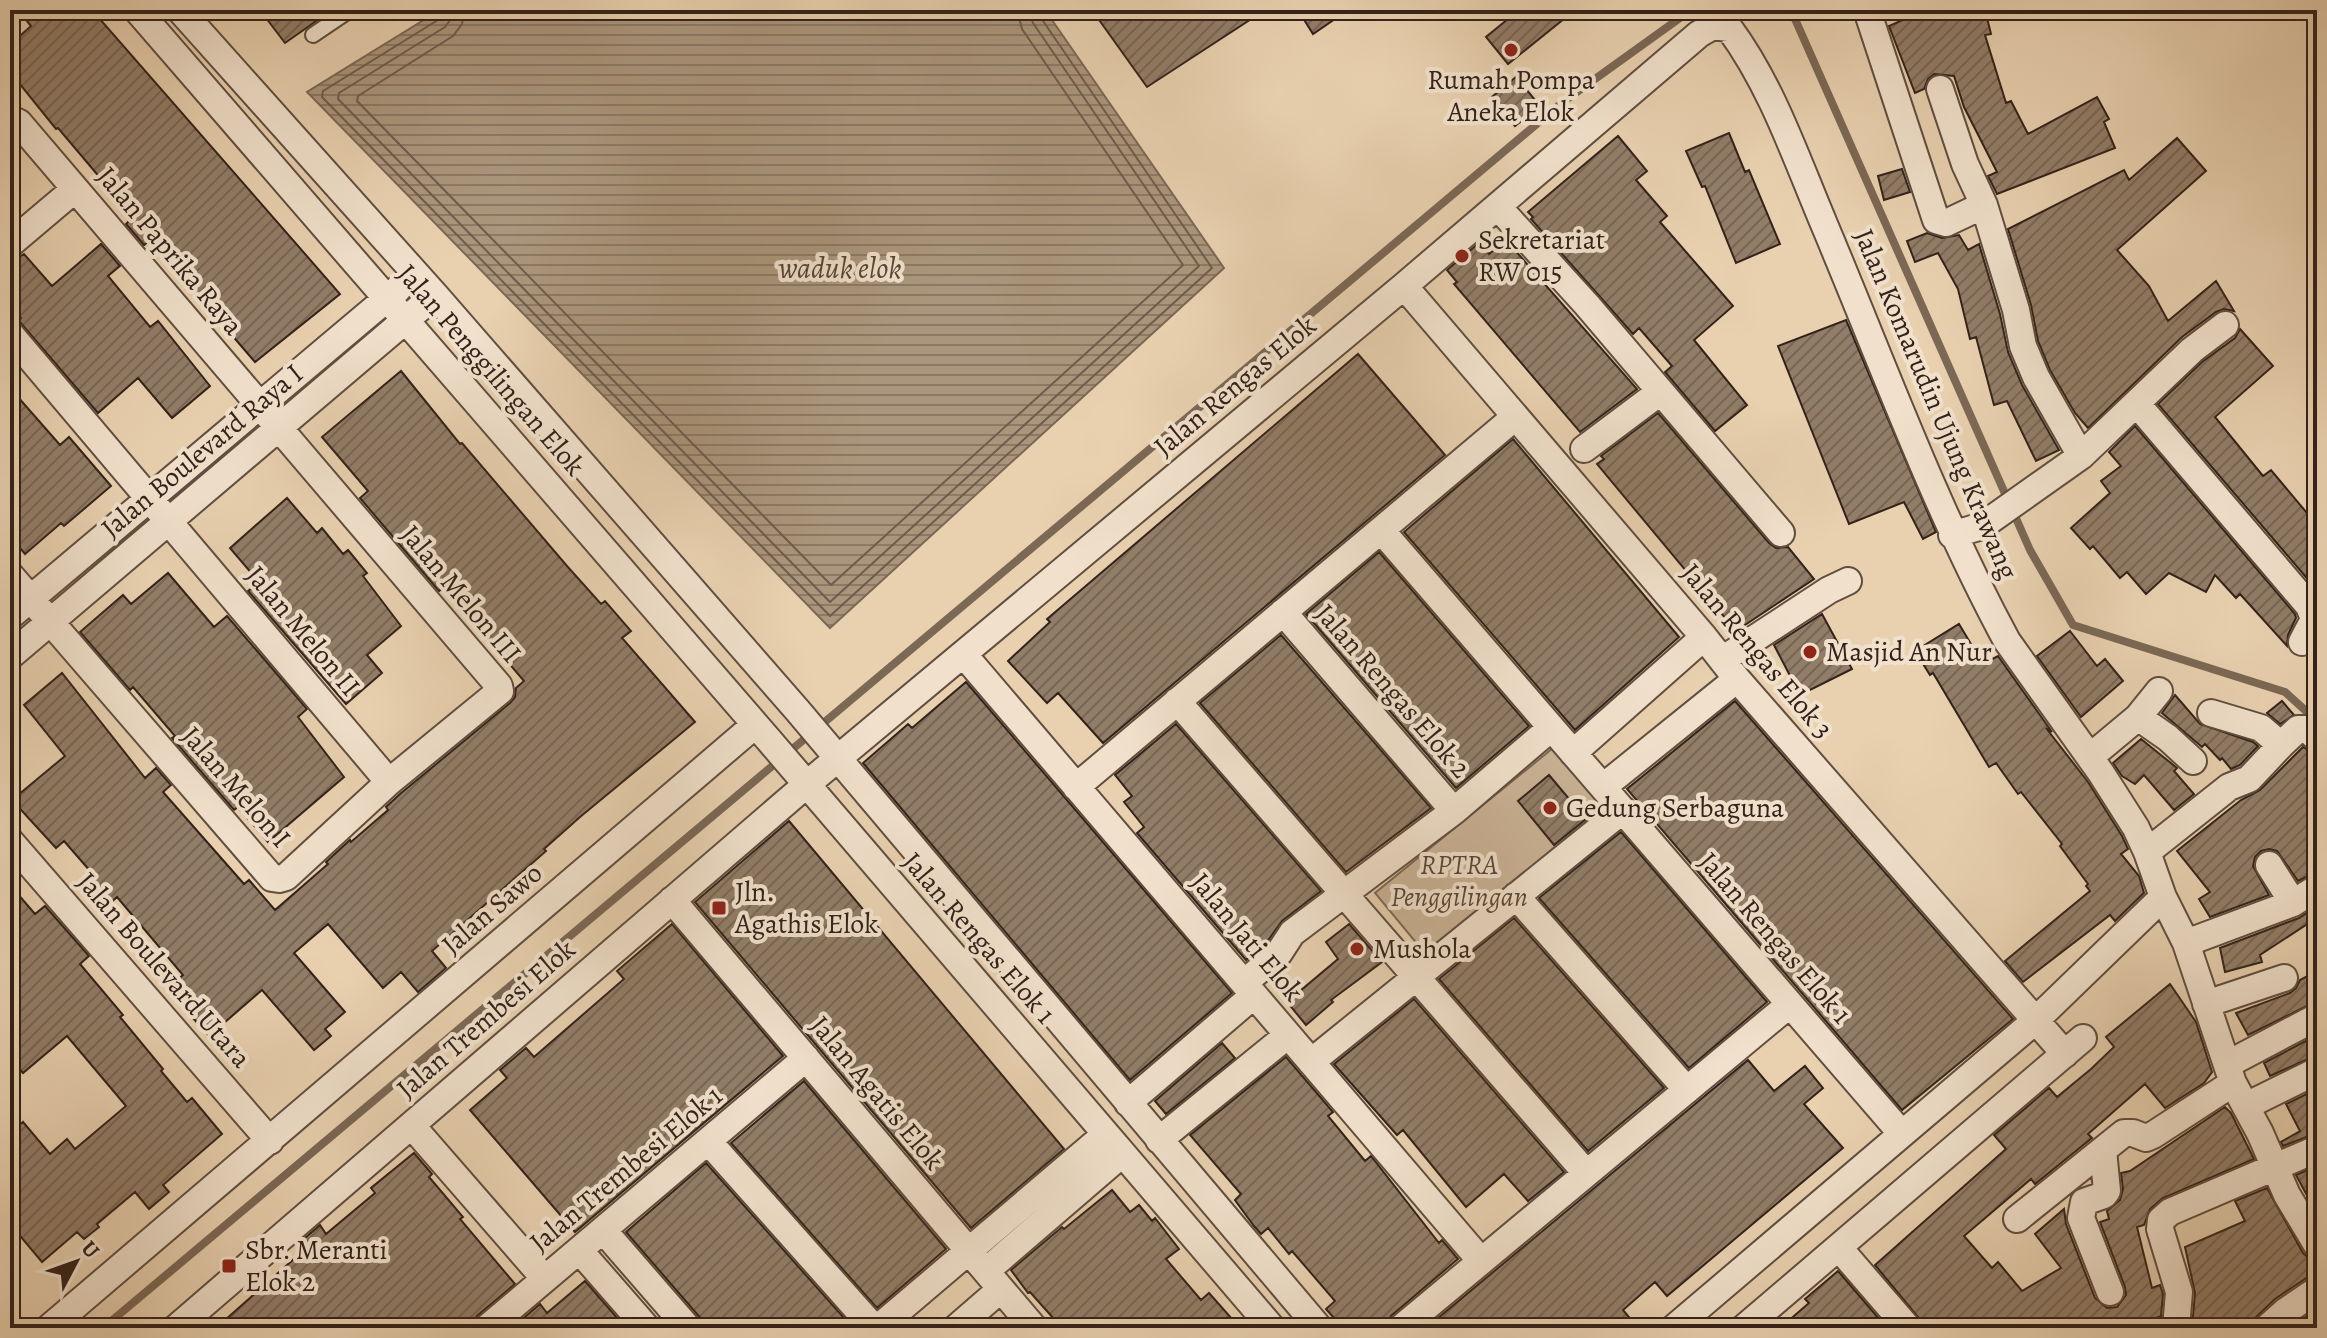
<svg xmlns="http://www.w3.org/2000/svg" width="2327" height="1338" viewBox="0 0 2327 1338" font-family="Alegreya,serif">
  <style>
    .green { fill: #cab396; stroke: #7e6a58; stroke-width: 2 }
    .water { fill: url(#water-rules); stroke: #7b6855; stroke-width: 2 }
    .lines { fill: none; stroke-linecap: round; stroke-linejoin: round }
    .shore { stroke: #6f5c4c; stroke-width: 2 }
    .stream { stroke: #7b6855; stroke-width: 8 }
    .building { fill: url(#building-hatch); stroke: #33221a; stroke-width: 2 }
    .service-casing { stroke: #604e40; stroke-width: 18 }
    .minor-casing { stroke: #604e40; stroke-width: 30 }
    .service { stroke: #f1e1cc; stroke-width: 14 }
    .minor { stroke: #f1e1cc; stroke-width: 26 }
    .poi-dot { fill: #8f2418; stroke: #f1e1cc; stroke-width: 3 }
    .labels { text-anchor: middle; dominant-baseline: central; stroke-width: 8; stroke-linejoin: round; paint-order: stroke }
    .poi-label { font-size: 28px; fill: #33221a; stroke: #f1e1cc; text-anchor: start }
    .street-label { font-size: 28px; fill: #33221a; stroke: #f1e1cc }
    .park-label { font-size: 28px; font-style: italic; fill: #594639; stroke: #f1e1cc }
    .water-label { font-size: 30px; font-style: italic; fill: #574538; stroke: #f1e1cc }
  </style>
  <defs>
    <pattern id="water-rules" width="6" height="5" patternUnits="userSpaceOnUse" patternTransform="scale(2)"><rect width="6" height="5" fill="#ab967d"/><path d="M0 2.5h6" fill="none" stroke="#8c7a66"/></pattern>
    <pattern id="building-hatch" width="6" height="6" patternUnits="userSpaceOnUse" patternTransform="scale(2)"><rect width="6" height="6" fill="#927d68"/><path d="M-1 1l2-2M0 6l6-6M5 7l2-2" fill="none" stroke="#786655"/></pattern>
  </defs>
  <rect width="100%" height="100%" fill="#e9d1b0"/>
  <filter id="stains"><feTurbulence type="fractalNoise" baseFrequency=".0025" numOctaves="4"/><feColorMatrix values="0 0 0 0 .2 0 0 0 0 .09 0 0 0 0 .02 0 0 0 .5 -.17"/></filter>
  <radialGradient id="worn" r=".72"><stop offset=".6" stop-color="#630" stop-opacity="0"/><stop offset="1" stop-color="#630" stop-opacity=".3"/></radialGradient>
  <!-- green -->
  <path class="green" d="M1558,744L1614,806L1433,963L1375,893Z"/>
  <!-- water -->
  <path class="water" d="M440,10H1045L1224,268L830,628L307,92Z"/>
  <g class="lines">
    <!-- shore -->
    <path class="shore" d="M442,10L438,20L323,91L322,97L830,616L1212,268L1041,18L1040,10
      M452,10L451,19L445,27L339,93L338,99L830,602L1199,266L1033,23L1029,10
      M464,10L462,24L453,36L358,96L357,101L831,585L1183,265L1022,29L1017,10"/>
    <!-- stream -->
    <path class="stream" d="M1791,10L2030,550L2073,625L2285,692L2317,721
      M103,1328L1563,102L1691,10"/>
  </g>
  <!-- building -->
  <path class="building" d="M18,10H92L340,294L255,362L155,246L149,241L144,245L126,224L131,219L100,182L102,180L58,128L56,129L10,72V45L31,26Z
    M260,10H332L285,43Z
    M1092,10H1265L1147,87Z
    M1298,10H1348L1313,34Z
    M1519,10H1575L1508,64L1486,37Z
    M1909,10H1985L1991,34L1985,35L2006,103L2011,101L2028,134L2097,97L2109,119L2104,122L2115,148L1997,194L1988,176L1997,172L1964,107L1954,76L1934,74L1928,79L1924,89L1915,93L1889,26L1912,16Z
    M1516,77L1540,106L1515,126L1492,97Z
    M1729,133L1745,172L1749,170L1780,244L1736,263L1705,186L1702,187L1686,151Z
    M1618,136L1647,171L1636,180L1667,216L1660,222L1733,306L1694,340L1747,405L1715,431L1665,372L1672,366L1639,328L1633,334L1531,219L1533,217L1528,212Z
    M2177,138L2206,171L2117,250L2149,286L2168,321L2216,281L2234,311L2224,309L2216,312L2182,337L2088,428L2075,413L2050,370L2038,341L2031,305L2008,229L2124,170L2129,180Z
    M1902,169L1910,192L1884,200L1878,176Z
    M1927,233L1942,238L1959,235L1968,250L1979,244L2000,314L2008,352L2022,385L2059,450L2036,461L2007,401L1994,405L1976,337L1970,339L1958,289L1938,253L1915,262L1907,241Z
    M1506,240L1637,389L1580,432L1454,284L1457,282L1447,270L1479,243L1489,254Z
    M101,244L120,266L108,276L150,327L158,321L210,386L172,418L138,378L98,413L19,321L21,318L10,305V263L16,259L24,254L52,286Z
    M1846,320L1936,532L1923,539L1904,502L1849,524L1778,346Z
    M2240,329L2273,366L2215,417L2263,476L2271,470L2317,525V578L2311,583L2158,404L2202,362L2235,338Z
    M1358,354L1445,455L1103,743L1058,693L1047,703L1008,661L1050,622L1047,619Z
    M401,371L460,444L462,443L567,566L601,604L605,601L631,631L622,638L695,722L580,817L544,849L546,851L432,951L446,968L418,992L401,972L383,988L328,924L294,953L345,1012L325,1029L331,1036L314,1050L262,990L209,1036L192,1017L197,1012L172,984L183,975L117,897L107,906L83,879L91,872L64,841L56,848L12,800L65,756L24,705L62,673L145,778L156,768L171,785L163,792L244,884L249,880L275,910L328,864L326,862L350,840L351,842L388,810L386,807L400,794L510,703L515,697L516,688L524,681L444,587L439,591L360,498L368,491L322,437Z
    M10,388L60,445L69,437L111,486L64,526L61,523L25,554L10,536Z
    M1658,413L1769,543L1776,548L1788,547L1814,579L1736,631L1597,464L1604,459L1601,456Z
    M2135,426L2295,614L2296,618L2288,635L2287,646L2240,594L2236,598L2215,575L2206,592L2169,573L2146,594L2127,572L2120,578L2093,546L2090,549L2071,528L2110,493L2101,481L2121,466L2109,452Z
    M1513,439L1679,637L1575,730L1404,532Z
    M287,498L317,533L322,528L343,554L348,550L367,573L363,576L401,626L367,655L382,673L346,704L248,591L259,582L230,548Z
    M1379,552L1529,726L1456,788L1306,614Z
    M168,573L214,627L227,616L307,709L298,717L344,777L268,842L238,807L234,810L172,738L175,736L133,687L130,690L80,632L123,595L131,604Z
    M1822,614L1852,669L1800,695L1774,645Z
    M1959,624L1983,664L1998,656L2052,732L2046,728L2088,782L2122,836L2128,849L2121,854L2139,876L2144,893L2115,921L2110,915L2023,982L2005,961L2090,891L2086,886L2088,884L2060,846L2062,844L2021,792L2018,794L1996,763L1989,767L1933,673L1930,675L1915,651Z
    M2070,631L2097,666L2105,659L2123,681L2081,717L2037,656Z
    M1281,635L1431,808L1346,872L1200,703Z
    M966,682L1232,993L1130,1080L863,763L908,724L912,728Z
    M2175,695L2200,724L2253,742L2258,746L2240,765L2231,769L2222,758L2220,760L2205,744L2202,747L2162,713Z
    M1735,701L2013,1019L1902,1110L1627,789Z
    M2282,701L2294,715L2280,724L2267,713Z
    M1176,724L1321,891L1282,921L1267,942L1246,960L1137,833L1144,827L1124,802L1132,796L1115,775Z
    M2141,739L2177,768L2174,771L2194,794L2174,810L2144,775L2135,784L2122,776L2113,763Z
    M2303,747L2317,754V872L2298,881L2277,851L2269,849L2261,851L2255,857L2253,866L2269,895L2210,917L2199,899L2210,892L2177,851L2241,800L2260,790Z
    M1549,775L1586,819L1554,845L1518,801Z
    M789,821L1064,1149L971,1228L695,902Z
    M1621,832L1767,1002L1689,1068L1539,898Z
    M10,885L35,914L45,906L89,956L80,964L123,1015L120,1017L163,1069L161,1071L187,1102L192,1098L222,1134L163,1185L169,1192L149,1209L135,1192L97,1224L99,1227L84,1239L77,1232L42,1262L10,1224V1133L23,1122L50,1154L67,1139L75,1149L126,1106L67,1036L23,1073L10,1058Z
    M2310,911L2315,919L2260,955L2262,962L2225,972L2220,948L2299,918Z
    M1514,918L1664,1088L1588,1151L1439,979Z
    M672,924L783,1056L575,1232L470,1110L507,1078L500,1070L526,1048L534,1057L624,979L617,971Z
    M1349,924L1382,962L1331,1000L1333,1002L1306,1025L1287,1002L1338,959L1326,942Z
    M2317,971V1001L2248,1035L2236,1013L2290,993L2296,988L2300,980Z
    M2170,984L2196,1022L2212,1072L2204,1083L2165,1108L2145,1084L2088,1134L2092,1138L2035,1184L2031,1179L1964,1236L1992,1268L1998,1262L2022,1291L2061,1268L2035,1234L2064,1209L2066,1224L2095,1298L2107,1308L2117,1307L2126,1295L2125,1287L2100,1222L2109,1219L2107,1211L2120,1200L2123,1189L2121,1173L2130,1171L2225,1107L2231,1113L2254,1159L2163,1198L2150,1209L2144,1225L2137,1227L2152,1288L2160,1285L2163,1294L2161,1316L2144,1323L2145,1328H1927L1875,1265L2006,1149L1994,1135L2049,1088L2057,1097L2091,1069L2114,1047L2106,1037Z
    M1414,999L1564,1172L1528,1201L1504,1174L1466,1207L1403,1130L1397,1135L1334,1064Z
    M2317,1035V1055L2270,1076L2264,1063Z
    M1222,1043L1235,1058L1166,1114L1155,1101Z
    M1286,1057L1333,1112L1328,1116L1365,1161L1371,1156L1439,1243L1442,1240L1458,1259L1391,1316L1385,1328H1343L1326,1309L1335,1301L1292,1251L1289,1254L1268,1228L1261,1234L1254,1226L1235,1200L1241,1194L1190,1135Z
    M1748,1060L1774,1091L1805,1066L1823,1088L1804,1104L1843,1148L1667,1296L1655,1282L1623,1310L1638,1328H1426Z
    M804,1081L946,1249L877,1308L731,1143Z
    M2317,1089V1133L2283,1146L2281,1142L2300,1131L2286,1104Z
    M414,1153L432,1174L429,1177L463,1217L460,1219L515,1284L477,1316L471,1328H216L304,1250L298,1244L320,1225L326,1234L375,1193L371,1188Z
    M706,1163L853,1328H709L626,1232Z
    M2317,1166V1214L2296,1175Z
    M2267,1188L2303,1253L2310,1259L2317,1261V1274L2308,1277L2275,1299L2256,1317L2251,1328H2192L2195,1293L2185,1247L2245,1221L2235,1201Z
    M1112,1190L1130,1212L1139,1205L1152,1221L1155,1218L1179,1249L1166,1259L1201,1300L1209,1293L1240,1328H1062L1030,1292L1028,1293L1011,1270L1062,1227L1064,1229Z
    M1838,1271L1887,1328H1780L1809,1303L1805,1299Z
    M585,1281L626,1328H512L540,1304L547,1313Z
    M2317,1309V1328H2291L2296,1324Z"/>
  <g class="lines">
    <!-- service casing -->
    <g class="service-casing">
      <path id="service" d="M313,35L350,10"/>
    </g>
    <!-- minor casing -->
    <g class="minor-casing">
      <path id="minor" d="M137,10L768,739L1272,1328
        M180,10L435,295L798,711L1319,1328
        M1867,10L1936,220L1946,223L1984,205
        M1940,89L1965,164L1984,205L2016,310L2023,346L2036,377L2081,456
        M10,122L15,121L19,123L499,686L500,691L389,782L286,877L279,879L272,878L10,575
        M1498,207L1587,305L1781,533
        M10,244L75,189
        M1404,286L1704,637L1737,679L2065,1054
        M10,334L389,782
        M2137,404L2309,606L2314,619L2302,642
        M1584,449L1660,392
        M1381,530L1902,1134
        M1952,535L1982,526L2081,456L2192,350L2225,325
        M1283,612L1454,811
        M10,616L398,289
        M964,655L1481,1261
        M10,656L435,295
        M1722,660L1829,590L1848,581
        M1177,701L1586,1173
        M2138,717L2168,738L2193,761
        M2281,745L2298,729H2307L2317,738
        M1573,753L1704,637
        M2090,757L2138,717L2159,691
        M1076,787L1515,417
        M1603,787L1737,679
        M10,841L270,1141
        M2147,852L2229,787L2249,779L2281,745L2261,728L2211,713
        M2269,865L2293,903
        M1516,896L1687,1090
        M672,900L1034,1328
        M2186,943L2293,903L2317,888
        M1244,983L1279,953L1292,933L1454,811L1551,728
        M2206,1004L2284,978
        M1311,1062L1623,810
        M2228,1064L2317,1017
        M1128,1103L1254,995
        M2246,1106L2317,1071
        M412,1126L545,1279
        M1159,1140L1288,1035
        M708,1141L874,1328
        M2103,1150L2107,1191L2104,1195L2084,1202L2081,1218L2110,1292
        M2017,1219L2124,1133H2133L2146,1138L2153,1135L2233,1083
        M603,1230L688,1328
        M1839,1248L1908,1328
        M579,1250L647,1328
        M986,1271L1122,1154
        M49,1328L755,725
        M176,1328L806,785L1404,286L1699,34L1713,26L1729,28C1772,86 1796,158 1824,224C1883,364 1935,508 2007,641L2101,773L2136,828L2147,852L2163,897L2186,943L2233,1083L2260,1133L2287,1195L2317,1245
        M487,1328L806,1058
        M878,1328L1105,1135
        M956,1328L1001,1289
        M1401,1328L1790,1004
        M1674,1328L2036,1020L2163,897
        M1744,1328L2083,1038
        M2176,1328L2179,1292L2160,1229L2161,1220L2170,1212L2317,1149
        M2267,1328L2286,1311L2317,1290"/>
    </g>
    <!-- service -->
    <use href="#service" class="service"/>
    <!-- minor -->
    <use href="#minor" class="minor"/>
  </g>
  <!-- markers -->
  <g class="poi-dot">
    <circle cx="1511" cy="50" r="8"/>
    <circle cx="1462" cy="256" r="8"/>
    <circle cx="1810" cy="652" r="8"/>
    <circle cx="1550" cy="808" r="8"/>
    <rect x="711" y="900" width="16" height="16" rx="4"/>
    <circle cx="1357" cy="949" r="8"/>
    <rect x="221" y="1258" width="16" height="16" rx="4"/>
  </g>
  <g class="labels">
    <!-- poi labels -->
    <g class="poi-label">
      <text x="1511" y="80" text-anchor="middle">Rumah Pompa<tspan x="1511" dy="32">Aneka Elok</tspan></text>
      <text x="1478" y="240">Sekretariat<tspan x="1478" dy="32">RW 015</tspan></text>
      <text x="1826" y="652">Masjid An Nur</text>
      <text x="1566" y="808">Gedung Serbaguna</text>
      <text x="735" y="892">Jln.<tspan x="735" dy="32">Agathis Elok</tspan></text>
      <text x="1373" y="949">Mushola</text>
      <text x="245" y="1250">Sbr. Meranti<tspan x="245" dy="32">Elok 2</tspan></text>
    </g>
    <!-- street labels -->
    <g class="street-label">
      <text transform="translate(170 251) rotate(50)">Jalan Paprika Raya</text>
      <text transform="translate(491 370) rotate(49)">Jalan Penggilingan Elok</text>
      <text transform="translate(1235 386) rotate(-40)">Jalan Rengas Elok</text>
      <text transform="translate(1936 404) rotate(67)">Jalan Komarudin Ujung Krawang</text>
      <text transform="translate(202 451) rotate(-40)">Jalan Boulevard Raya I</text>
      <text transform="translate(461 594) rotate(50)">Jalan Melon III</text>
      <text transform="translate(303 631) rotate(50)">Jalan Melon II</text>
      <text transform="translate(1757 651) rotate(50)">Jalan Rengas Elok 3</text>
      <text transform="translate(1393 691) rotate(49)">Jalan Rengas Elok 2</text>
      <text transform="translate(236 787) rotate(49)">Jalan Melon I</text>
      <text transform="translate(492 909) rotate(-41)">Jalan Sawo</text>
      <text transform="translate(1247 937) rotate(50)">Jalan Jati Elok</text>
      <text transform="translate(979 938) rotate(49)">Jalan Rengas Elok 1</text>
      <text transform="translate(1775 938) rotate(49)">Jalan Rengas Elok 1</text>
      <text transform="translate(164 970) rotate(49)">Jalan Boulevard Utara</text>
      <text transform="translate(486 1019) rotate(-41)">Jalan Trembesi Elok</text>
      <text transform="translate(877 1093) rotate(50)">Jalan Agatis Elok</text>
      <text transform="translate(626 1169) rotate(-40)">Jalan Trembesi Elok 1</text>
    </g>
    <!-- park labels -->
    <g class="park-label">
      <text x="1459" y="865">RPTRA<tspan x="1459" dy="32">Penggilingan</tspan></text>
    </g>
    <!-- water labels -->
    <g class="water-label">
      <text x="840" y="268">waduk elok</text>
    </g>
  </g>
  <!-- margin -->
  <rect width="2327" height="1338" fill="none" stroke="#e9d1b0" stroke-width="40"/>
  <rect x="12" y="12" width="2303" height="1314" fill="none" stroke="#33221a" stroke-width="4"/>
  <rect x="20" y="20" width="2287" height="1298" fill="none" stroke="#33221a" stroke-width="2"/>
  <!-- north arrow -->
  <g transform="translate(76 1262) rotate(49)" stroke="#f1e1cc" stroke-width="6" paint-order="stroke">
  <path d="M0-6L14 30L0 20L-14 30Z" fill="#33221a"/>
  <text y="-12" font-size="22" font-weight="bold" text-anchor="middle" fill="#33221a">U</text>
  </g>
  <rect width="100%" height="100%" filter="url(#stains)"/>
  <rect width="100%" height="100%" fill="url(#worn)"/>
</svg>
